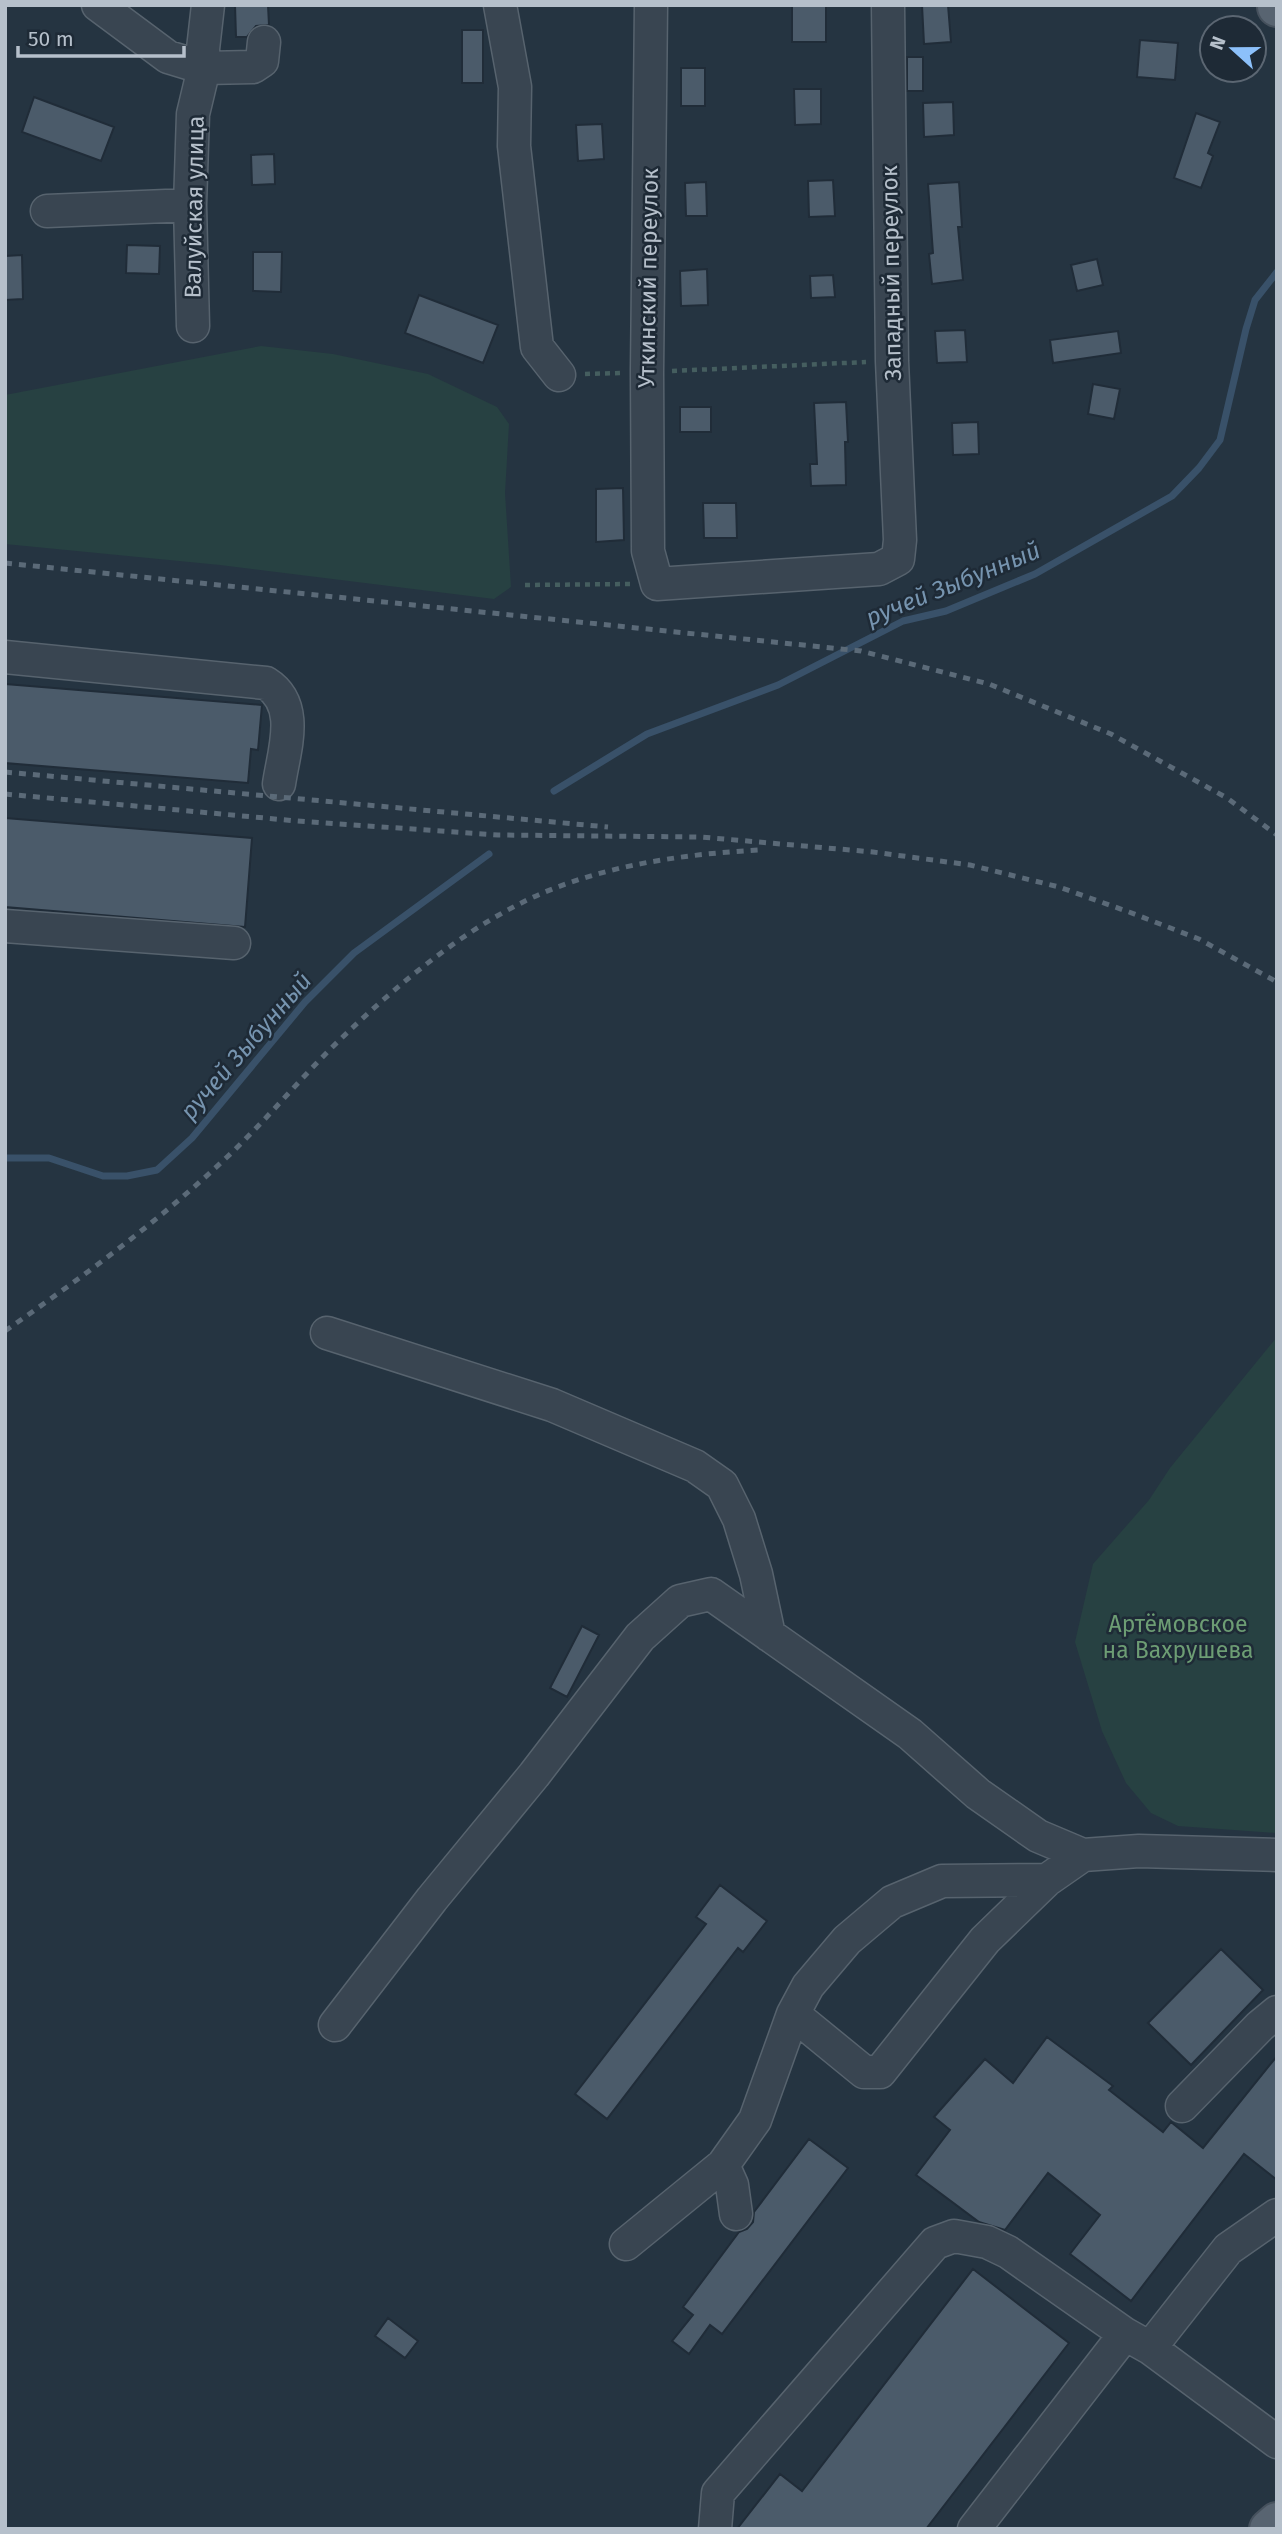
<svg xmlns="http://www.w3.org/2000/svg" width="1282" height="2534" viewBox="0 0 1282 2534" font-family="'Fira Sans',sans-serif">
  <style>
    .green { fill: #274142 }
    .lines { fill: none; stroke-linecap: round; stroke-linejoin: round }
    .stream { stroke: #395169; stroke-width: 7 }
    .building { fill: #4b5b6a; stroke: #202c38; stroke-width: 2 }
    .minor-casing { stroke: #57636e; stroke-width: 35 }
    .major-casing { stroke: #46515d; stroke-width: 42 }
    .path { stroke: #455e5f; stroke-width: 4.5; stroke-dasharray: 5 5; stroke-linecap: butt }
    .minor { stroke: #394551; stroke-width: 32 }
    .major { stroke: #586471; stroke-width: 38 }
    .rail { stroke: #5b6a78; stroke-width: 5; stroke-dasharray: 7 7; stroke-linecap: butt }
    .labels { text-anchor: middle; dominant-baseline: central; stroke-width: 5; stroke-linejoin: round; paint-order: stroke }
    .street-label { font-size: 23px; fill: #b6c0cb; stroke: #1e2a36 }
    .park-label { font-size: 23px; fill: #6d9d74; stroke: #1e2a36 }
    .water-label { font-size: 24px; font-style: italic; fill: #7694af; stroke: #1e2a36 }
  </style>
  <rect width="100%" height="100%" fill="#253441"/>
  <!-- green -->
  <path class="green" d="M261,346L333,354L428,374L497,407L509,424L505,493L511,587L494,599L220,565L5,544V395Z
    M1277,1337V1833L1178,1826L1151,1813L1126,1783L1102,1731L1075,1642L1093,1564L1149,1500L1170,1468Z"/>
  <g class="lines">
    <!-- stream -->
    <path class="stream" d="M554,791L647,734L778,685L903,621L946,611L1035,574L1172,496L1199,468L1220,440L1246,329L1255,300L1277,272
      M5,1158H49L103,1176H127L157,1170L192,1138L305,1002L354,953L489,854"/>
  </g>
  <!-- building -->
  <path class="building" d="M235,5H268L269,25L256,26L247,37H236Z
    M792,5H826V42H792Z
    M922,5H948L951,42L924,44Z
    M462,30H483V83H462Z
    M1140,40L1178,43L1175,80L1137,77Z
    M907,57H923V91H907Z
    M681,68H705V106H681Z
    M794,89H821V124L795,125Z
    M34,97L114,127L101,161L22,132Z
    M953,102L954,135L924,137L923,103Z
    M1196,113L1220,122L1208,153L1213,156L1201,188L1174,178Z
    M602,124L604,159L578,161L576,125Z
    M274,154L275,184L252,185L251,155Z
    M833,180L835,216L809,217L808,181Z
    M706,182L707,216H686L685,183Z
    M959,182L962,227H958L963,280L932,284L929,254L933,253L928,184Z
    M127,245L160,246L159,274L126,273Z
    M253,252H282L281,292L253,291Z
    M22,255L23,299L5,300V256Z
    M1097,259L1103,285L1077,291L1071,265Z
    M707,269L708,305L681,306L680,271Z
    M833,275L835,297L811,298L810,276Z
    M419,295L498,325L483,363L405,333Z
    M965,330L967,362L937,363L935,331Z
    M1118,331L1121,353L1053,363L1050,340Z
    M1093,384L1120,389L1114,419L1088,414Z
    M846,402L848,442H845L846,485L811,486L810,464H817L814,403Z
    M680,407H711V432H680Z
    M978,422L979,454L953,455L952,423Z
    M623,488L624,540L596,542V489Z
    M703,503H736L737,538H704Z
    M5,684L262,705L258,750L251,749L248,783L5,763Z
    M5,818L252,838L245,927L5,907Z
    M582,1626L599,1635L567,1697L550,1688Z
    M720,1885L767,1921L743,1952L738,1948L607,2119L575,2094L706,1924L696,1917Z
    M1221,1949L1263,1990L1191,2065L1148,2023Z
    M1047,2037L1113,2086L1109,2090L1163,2132L1171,2122L1203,2148L1277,2056V2180L1244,2154L1131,2301L1070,2254L1100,2215L1048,2173L1005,2230L979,2222L916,2175L950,2130L934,2117L985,2059L1013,2083Z
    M809,2139L848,2168L722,2334L710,2325L689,2354L672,2341L693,2315L683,2307L739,2232L747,2229L753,2222L754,2212Z
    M973,2269L1069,2343L926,2529H737L780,2474L802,2491Z
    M388,2318L418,2341L405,2358L375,2336Z"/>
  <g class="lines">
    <!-- minor casing -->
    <g class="minor-casing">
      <path id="minor" d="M98,5L168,57L204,68L253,67L262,61L264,42
        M500,5L515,87L514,146L537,347L559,375
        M651,5L647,372L648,551L657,584L879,569L898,559L900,540L892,361L888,5
        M47,211L190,205
        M193,326L190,205L193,114L204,68L203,49L208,5
        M5,657L266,683C301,705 284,750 279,784
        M5,926L234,943
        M327,1333L552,1405L695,1466L722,1485L739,1519L756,1574L769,1635
        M793,2014L864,2072H880L985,1940L1047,1880
        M335,2025L432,1899L534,1775L640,1637L680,1601L711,1594L910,1734L978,1794L1038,1836L1083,1855
        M1182,2106L1260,2026L1277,2012
        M736,2214L732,2185L723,2165L755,2120L793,2014L808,1986L847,1940L892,1902L942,1881L1047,1880L1083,1855L1139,1851L1277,1855
        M626,2244L723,2165
        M1150,2348L1228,2249L1277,2215
        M715,2529L718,2493L935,2243L954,2236L987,2242L1008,2252L1125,2334L1150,2348L1277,2442
        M974,2529L1125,2334"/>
    </g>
    <!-- major casing -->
    <g class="major-casing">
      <path id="major" d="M1277,5V7
        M1269,2529L1277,2522"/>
    </g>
    <!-- path -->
    <path class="path" d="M672,371L866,362
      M585,374L622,373
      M525,585L632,584"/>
    <!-- minor -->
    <use href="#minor" class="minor"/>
    <!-- major -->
    <use href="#major" class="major"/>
    <!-- rail -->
    <path class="rail" d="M5,563L861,651L989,684L1111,734L1227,798L1277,835
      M5,772L608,827
      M5,794L297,821L498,835L701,837L873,852L970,865L1059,887L1129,912L1199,939L1277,982
      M5,1331C81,1278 158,1222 226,1158C269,1118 305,1072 348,1032C406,977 479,917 555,888C620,863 689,854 758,850"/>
  </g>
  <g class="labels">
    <!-- street labels -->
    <g class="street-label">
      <text transform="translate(194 207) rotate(-89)">Валуйская улица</text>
      <text transform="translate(891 273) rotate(-91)">Западный переулок</text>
      <text transform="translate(648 278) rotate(-89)">Уткинский переулок</text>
    </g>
    <!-- park labels -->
    <g class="park-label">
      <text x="1178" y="1624">Артёмовское<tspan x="1178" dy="26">на Вахрушева</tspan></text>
    </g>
    <!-- water labels -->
    <g class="water-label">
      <text transform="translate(953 584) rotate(-22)">ручей Зыбунный</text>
      <text transform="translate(246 1046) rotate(-49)">ручей Зыбунный</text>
    </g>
  </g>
  <!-- border -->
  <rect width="1282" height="2534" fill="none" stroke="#b6c0cb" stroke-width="14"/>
  <!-- north arrow -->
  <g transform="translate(1233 49) rotate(291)"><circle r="33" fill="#1e2a36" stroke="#5b6672" stroke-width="2"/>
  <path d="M0-5L12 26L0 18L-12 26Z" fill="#8cc0fa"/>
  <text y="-10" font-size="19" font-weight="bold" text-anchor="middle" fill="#b6c0cb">N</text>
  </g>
  <!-- scale -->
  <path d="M18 46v10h166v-10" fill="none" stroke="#b6c0cb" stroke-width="3.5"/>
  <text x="28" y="46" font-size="21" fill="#b6c0cb" stroke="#1e2a36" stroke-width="5" paint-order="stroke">50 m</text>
</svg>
